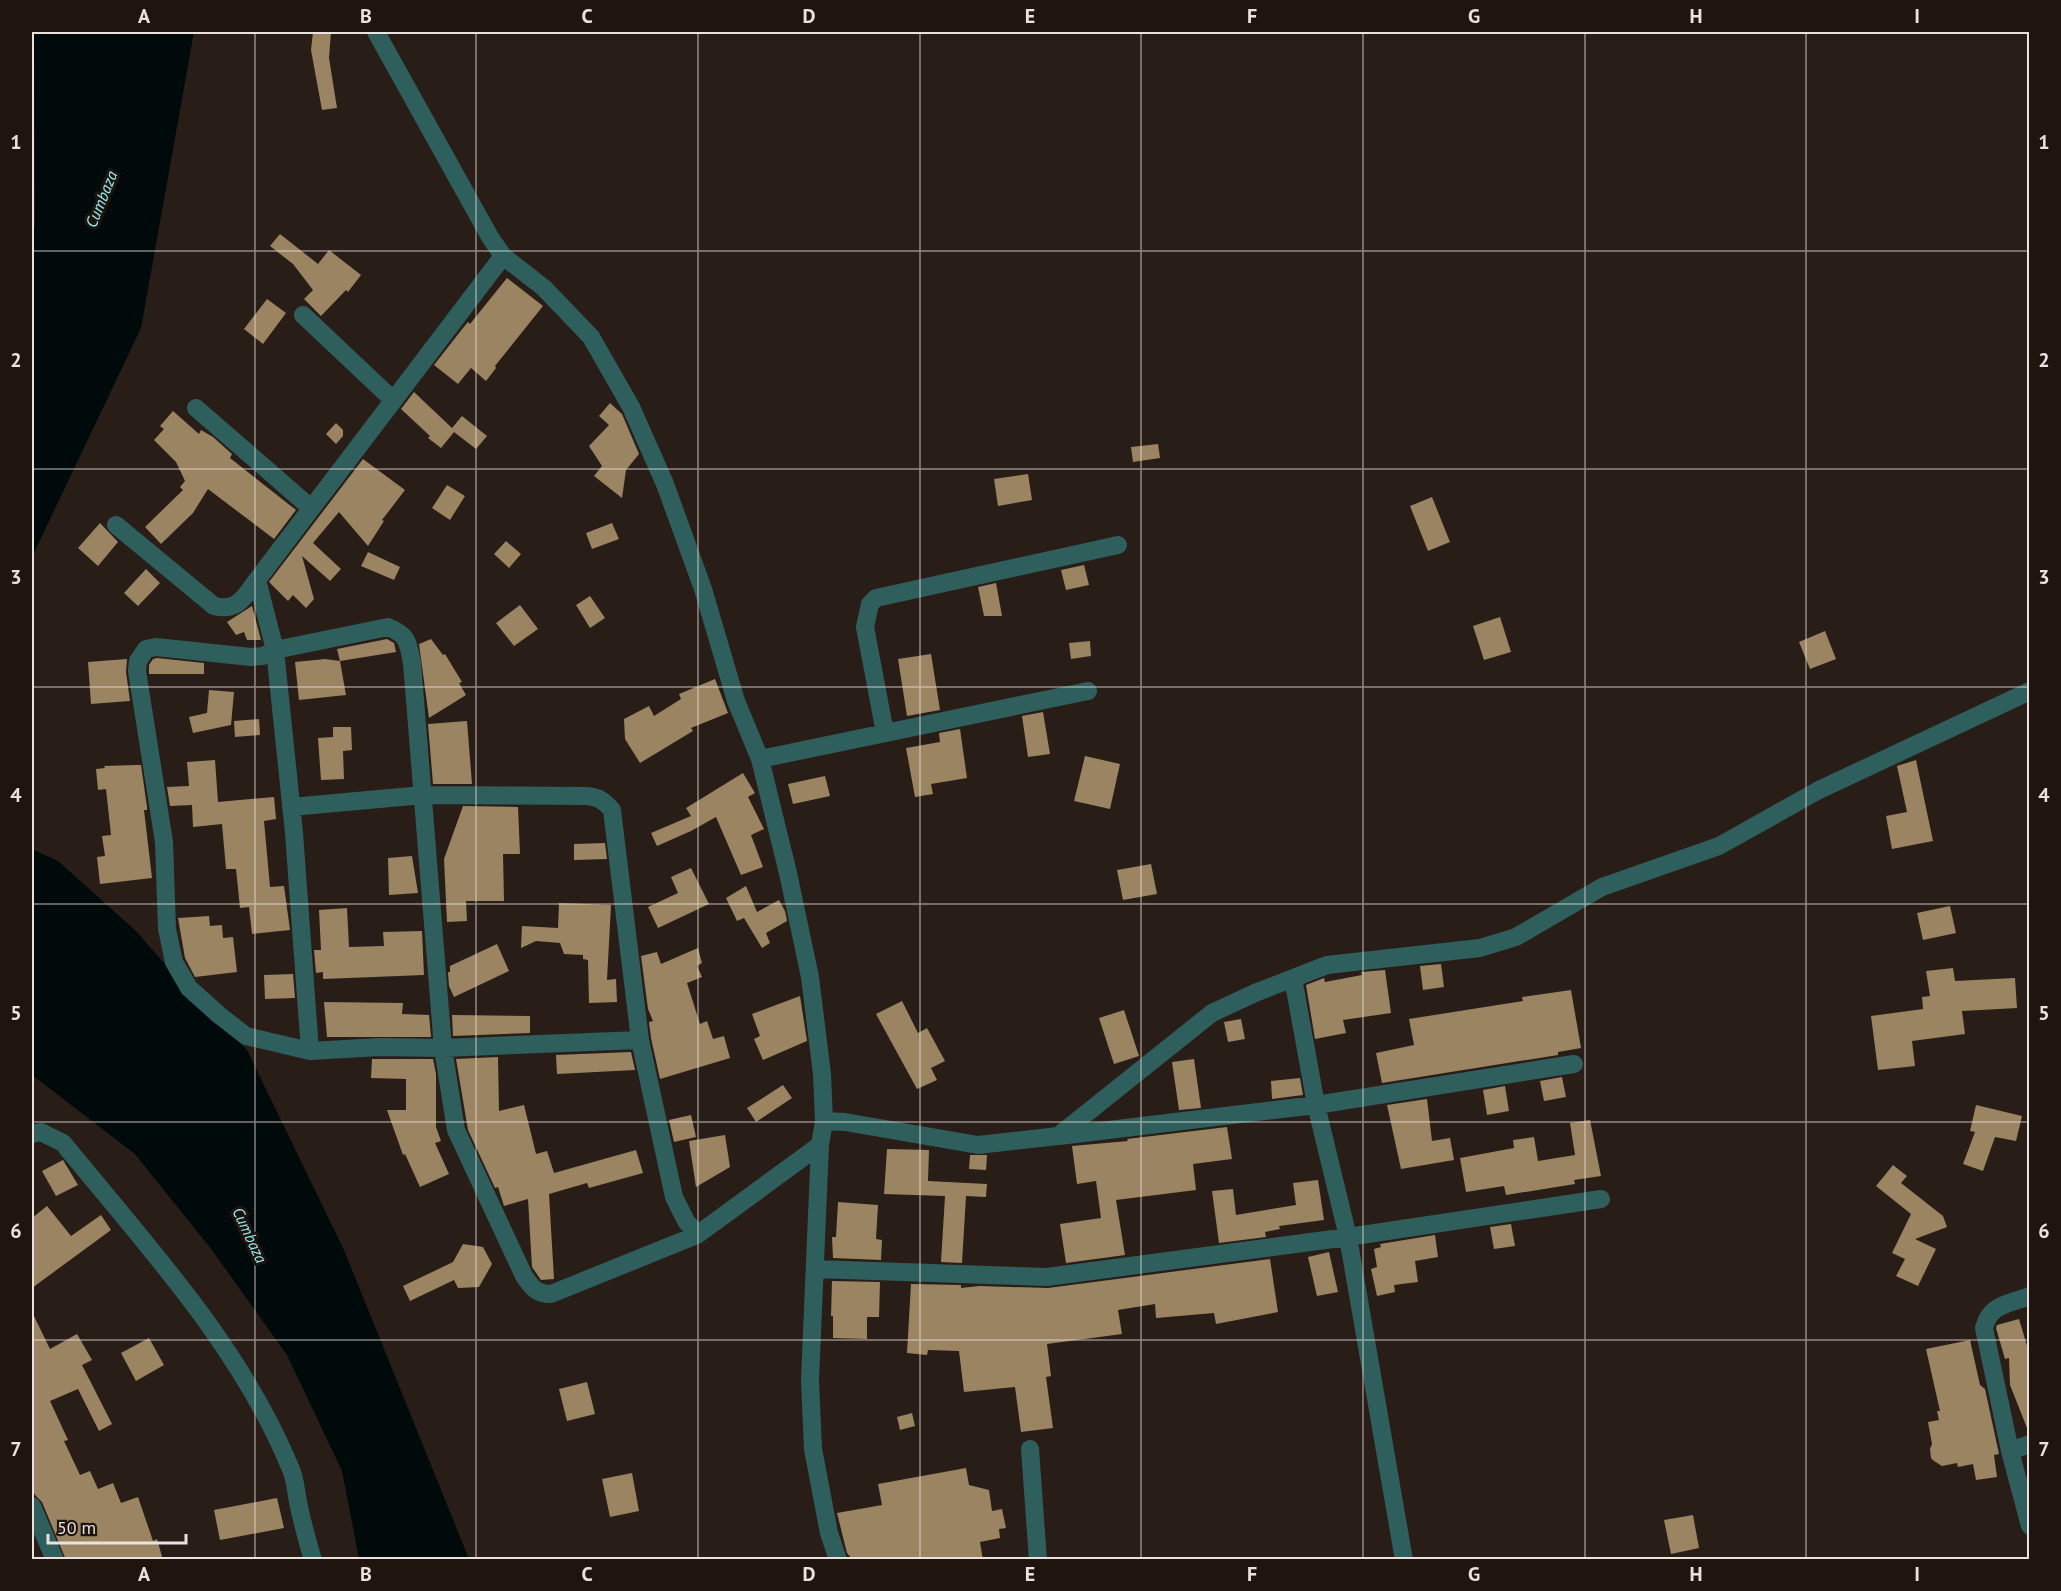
<svg xmlns="http://www.w3.org/2000/svg" width="2061" height="1591" viewBox="0 0 2061 1591" font-family="'PT Sans',sans-serif">
  <style>
    .water { fill: #000a0b }
    .building { fill: #9b8461 }
    .lines { fill: none; stroke-linecap: round; stroke-linejoin: round }
    .minor { stroke: #2f5f5d; stroke-width: 18 }
    .grid { fill: none; stroke: #ebe2df; stroke-width: 1.5; stroke-opacity: 0.55 }
    .labels { text-anchor: middle; dominant-baseline: central; stroke-width: 6; stroke-linejoin: round; paint-order: stroke }
    .water-label { font-size: 16px; font-style: italic; fill: #94edf3; stroke: #20140f }
    .neatline { fill: none; stroke: #ebe2df; stroke-width: 2 }
    .grid-label { font-size: 20px; text-anchor: middle; font-weight: bold; fill: #ebe2df }
  </style>
  <rect width="100%" height="100%" fill="#291d18"/>
  <!-- water -->
  <path class="water" d="M34,32H194L141,328L32,557V232L35,225Z
    M32,849L58,861L136,931L190,993L247,1050L344,1250L469,1559H359L342,1471L287,1355L212,1250L135,1154L32,1075Z"/>
  <!-- building -->
  <path class="building" d="M313,32H331L329,58L337,108L322,110L311,50Z
    M280,234L318,264L329,250L361,275L348,292L346,290L321,316L304,299L313,290L293,264L270,246Z
    M507,278L543,306L495,366L496,368L486,381L471,368L458,384L434,365L463,328L468,322L470,324Z
    M267,299L286,313L263,344L244,329Z
    M414,392L452,428L462,416L487,436L476,449L454,432L441,448L428,438L430,436L401,409Z
    M610,403L622,414L639,454L626,470L622,498L594,476L602,466L589,446L609,425L599,416Z
    M173,411L199,434L201,430L213,437L232,454L230,458L296,510L274,539L208,489L193,513L161,544L145,527L183,490L180,487L185,481L176,462L154,440L164,429L160,426Z
    M336,423L343,430V436L336,444L326,434Z
    M1158,444L1160,458L1133,462L1131,447Z
    M363,459L405,490L382,520L384,521L368,546L339,512L313,543L341,569L330,581L302,556L314,599L306,608L293,595L288,601L269,582Z
    M1028,474L1032,500L998,506L994,479Z
    M447,485L465,496L450,520L432,508Z
    M1432,497L1450,542L1428,551L1410,506Z
    M100,523L118,542L98,566L78,548Z
    M612,523L619,539L592,549L586,533Z
    M506,541L521,554L509,568L494,554Z
    M368,552L400,567L394,580L361,566Z
    M1084,565L1089,585L1066,590L1061,570Z
    M146,569L160,583L138,606L124,593Z
    M996,583L1002,616H984L978,587Z
    M590,596L605,618L590,628L576,605Z
    M520,605L538,629L514,646L496,623Z
    M252,606L261,640H247L244,632L236,635L227,622Z
    M1500,617L1511,652L1484,660L1473,626Z
    M1825,631L1836,659L1810,669L1799,642Z
    M387,639L394,643L396,652L340,661L337,649Z
    M431,639L443,655L445,654L462,682L459,683L466,695L429,718L419,644Z
    M1090,641L1091,656L1071,659L1069,643Z
    M931,654L940,710L907,716L898,659Z
    M157,658L204,663V674H149V665L153,659Z
    M127,659L126,672L130,701L91,704L88,662Z
    M325,659L340,661L346,695L299,700L295,662Z
    M715,679L728,713L691,728L693,731L640,763L625,739L624,719L649,706L654,716L681,699L679,694Z
    M209,690L234,692L231,725L193,733L189,717L207,713Z
    M1043,712L1050,754L1028,757L1022,716Z
    M259,719L260,735L235,737L234,721Z
    M467,721L472,784H433L428,724Z
    M333,727H351L352,750L343,751L344,779L321,780L318,738L333,737Z
    M960,729L967,778L931,784L933,794L915,797L906,748L940,742L939,733Z
    M1085,756L1120,764L1110,809L1074,801Z
    M215,760L218,802L274,797L276,819L264,821L270,887L284,886L290,930L252,934L249,907L240,908L236,869H226L222,824L193,827L192,805L170,806L167,787L189,786L187,762Z
    M1916,760L1933,841L1892,849L1886,816L1907,812L1897,766Z
    M136,765H141L147,807V810H144L152,878L100,884L97,857L105,856L102,836L111,835L106,789L98,790L96,769L105,768L104,766Z
    M743,773L755,793L748,797L764,829L751,835L763,867L741,875L716,817L691,831L657,846L651,833L691,816L686,808Z
    M825,776L830,796L793,804L788,784Z
    M463,806L518,807L520,854H503L504,901H466L467,921L447,922L444,859Z
    M605,843L607,859L574,860V844Z
    M412,856L418,893L389,895L388,858Z
    M1151,864L1157,894L1123,900L1117,870Z
    M691,868L709,904L658,928L648,907L678,893L671,877Z
    M746,886L757,912L779,900L785,911L787,921L766,933L770,943L762,948L744,918L737,921L726,898Z
    M559,903L611,905L607,980L616,979L617,1002L589,1003L588,960L583,959V955L564,954L560,943L536,941L521,948L522,926L558,928Z
    M1950,906L1956,933L1923,940L1917,913Z
    M347,908L349,947L384,946L383,932L422,931L424,975L323,979V972L316,973L314,950H321L319,910Z
    M209,916L210,926L222,925L223,938L233,937L237,972L195,977L185,958L178,918Z
    M497,944L509,971L454,997L449,986L448,972H450V966Z
    M698,948L702,963L697,966L702,977L687,983L700,1024L707,1021L713,1039L724,1036L730,1058L660,1079L651,1038L649,1022L653,1021L648,1009L641,956L657,952L661,964Z
    M1441,964L1444,987L1423,990L1420,966Z
    M1953,968L1955,981L2015,978L2017,1008L1962,1011L1965,1034L1912,1041L1915,1066L1878,1070L1871,1016L1923,1009L1922,997L1930,996L1926,971Z
    M1385,970L1391,1013L1343,1020L1346,1033L1315,1039L1306,985L1324,978L1325,982L1362,975L1361,972Z
    M293,974L295,998L265,999L264,975Z
    M1571,990L1581,1048L1558,1052V1055L1382,1083L1376,1053L1414,1045L1409,1019L1523,1001L1522,997Z
    M800,996L807,1041L763,1060L754,1039L760,1036L752,1014Z
    M902,1001L918,1033L927,1028L945,1061L931,1068L937,1080L917,1089L876,1014Z
    M324,1002L403,1003L402,1014L429,1015L431,1037H327Z
    M1124,1010L1139,1056L1114,1064L1099,1018Z
    M452,1015L530,1016V1033L453,1036Z
    M1241,1019L1245,1039L1228,1042L1224,1022Z
    M631,1052L635,1070L557,1074L556,1055Z
    M498,1057L499,1111L524,1105L536,1154L547,1151L554,1173L636,1150L643,1173L589,1188L587,1183L549,1194L554,1279L541,1280L532,1267L528,1199L504,1206L498,1187L495,1188L468,1130L456,1059Z
    M372,1059H433L436,1074V1127L441,1141L435,1143L449,1174L420,1187L405,1154L403,1155L387,1110H406V1079L371,1078Z
    M1194,1059L1201,1108L1179,1110L1172,1062Z
    M1562,1077L1566,1097L1544,1101L1540,1081Z
    M1300,1078L1303,1095L1272,1099L1271,1081Z
    M783,1085L792,1098L756,1122L747,1108Z
    M1505,1086L1509,1111L1487,1115L1483,1090Z
    M1427,1099L1432,1141L1450,1138L1454,1160L1401,1169L1387,1105Z
    M1976,1105L2022,1116L2016,1141L1995,1137L1983,1171L1963,1164L1975,1132L1970,1131Z
    M691,1115L696,1137L674,1142L669,1120Z
    M1590,1120L1601,1176L1574,1180L1575,1184L1506,1195L1504,1186L1466,1192L1460,1158L1514,1148L1513,1140L1534,1137L1538,1161L1575,1155L1570,1123Z
    M1227,1127L1232,1159L1193,1164L1196,1190L1116,1200L1125,1255L1066,1263L1060,1224L1101,1218L1096,1181L1077,1184L1072,1146L1128,1141L1127,1139Z
    M725,1135L730,1167L696,1187L689,1141Z
    M887,1149L929,1150L928,1181L987,1184L986,1197L966,1196L962,1263L941,1262L945,1196L884,1194Z
    M970,1155H987L986,1170L969,1169Z
    M63,1160L78,1185L56,1196L42,1171Z
    M1893,1165L1907,1176L1901,1183L1943,1216L1947,1227L1915,1239L1936,1249L1918,1286L1896,1276L1905,1259L1892,1253L1911,1214L1876,1186Z
    M1318,1180L1324,1220L1279,1226L1280,1229L1265,1232L1266,1237L1219,1243L1212,1191L1233,1189L1236,1215L1296,1205L1293,1183Z
    M838,1202L878,1205L876,1239L882,1240L881,1260L833,1258L832,1237H836Z
    M47,1206L71,1236L101,1215L111,1230L32,1288V1218Z
    M1511,1224L1515,1246L1494,1249L1490,1227Z
    M1435,1235L1438,1257L1415,1261L1418,1282L1394,1285L1395,1292L1377,1296L1371,1269L1377,1267L1374,1249L1381,1247L1380,1244Z
    M463,1244L483,1247L492,1264L479,1287L458,1288L454,1280L410,1301L403,1286L453,1262Z
    M1329,1252L1338,1292L1317,1296L1308,1257Z
    M1270,1259L1278,1312L1216,1324L1214,1313L1156,1318L1155,1304L1118,1310L1122,1334L1047,1344L1051,1376L1046,1377L1053,1428L1021,1432L1015,1387L964,1392L959,1351L928,1350L927,1355L907,1353L911,1284L961,1285V1288L979,1286L1048,1288Z
    M832,1281L880,1282L879,1317H867V1339L833,1338V1316H831Z
    M32,1312L50,1349L77,1334L92,1360L82,1365L112,1424L99,1431L78,1389L50,1401L68,1440L64,1441L80,1475L90,1471L98,1489L113,1483L121,1503L138,1497L153,1541L157,1539L163,1560H66L42,1502L35,1495L32,1488Z
    M2019,1319L2030,1356L2029,1433L2010,1385L2009,1358L2005,1359L1996,1328L1997,1325Z
    M149,1338L164,1365L136,1381L121,1353Z
    M1970,1340L1980,1385L1985,1389L1999,1454L1994,1455L1997,1477L1976,1480L1973,1464L1958,1467L1957,1463L1942,1466L1934,1461L1931,1458L1930,1449L1932,1444L1928,1422L1939,1420L1937,1411H1940L1926,1349Z
    M587,1382L595,1414L567,1421L559,1389Z
    M912,1413L915,1426L900,1430L897,1417Z
    M966,1468L969,1485L989,1490L992,1511L1002,1509L1006,1528L999,1529L1000,1538L980,1542L983,1560H853L847,1553L837,1513L882,1505L878,1484Z
    M632,1473L639,1511L610,1517L602,1479Z
    M277,1498L284,1528L220,1540L214,1510Z
    M1693,1515L1699,1548L1671,1554L1664,1520Z"/>
  <g class="lines">
    <!-- minor -->
    <path class="minor" d="M376,32L490,237L503,256L544,288L591,337L631,407L665,484L703,589L736,701L760,759L788,873L810,977L822,1074L824,1121L820,1145L810,1380L813,1449L829,1533L838,1560
      M303,315L392,399
      M196,408L311,508
      M116,525L214,606C238,612 244,597 257,580
      M885,733L865,627L870,604L876,598L1118,545
      M760,759L1088,691
      M291,807L423,795L587,796C599,797 604,801 612,810L640,1040L674,1197L686,1221L697,1235
      M1293,978L1316,1105L1348,1237L1404,1560
      M640,1040L443,1048L379,1047L310,1051L246,1036L219,1015L189,988L174,962L167,929L164,842L137,671L138,661L146,649L156,647L251,657L263,656L275,650L388,627C408,635 408,642 412,663L443,1048L456,1130L524,1276C532,1288 537,1294 551,1294L697,1235L820,1145
      M310,1051L294,833L275,650L257,580L503,256
      M824,1121L845,1122L978,1145L1058,1136L1212,1013L1255,993L1327,965L1480,948L1516,937L1602,887L1719,846L1819,790L2030,691
      M32,1134L41,1132L63,1143C146,1245 239,1344 290,1467C295,1477 296,1491 298,1502C302,1522 307,1540 313,1560
      M1059,1136L1316,1105L1574,1064
      M816,1269L1047,1277L1348,1237L1601,1199
      M2030,1296C2008,1304 1990,1304 1984,1328L2010,1451L2030,1526
      M1030,1449L1038,1560
      M2010,1451L2030,1444
      M32,1506L55,1560"/>
  </g>
  <!-- grid -->
  <path class="grid" d="M255,32V1560M476,32V1560M698,32V1560M920,32V1560M1141,32V1560M1363,32V1560M1585,32V1560M1806,32V1560M32,251H2030M32,469H2030M32,687H2030M32,904H2030M32,1122H2030M32,1340H2030"/>
  <g class="labels">
    <!-- water labels -->
    <g class="water-label">
      <text transform="translate(101 199) rotate(-68)">Cumbaza</text>
      <text transform="translate(250 1235) rotate(65)">Cumbaza</text>
    </g>
  </g>
  <!-- border -->
  <rect width="2061" height="1591" fill="none" stroke="#20140f" stroke-width="66"/>
  <!-- scale -->
  <path d="M48 1534v9h138v-9" fill="none" stroke="#ebe2df" stroke-width="3"/>
  <text x="57" y="1534" font-size="18" fill="#ebe2df" stroke="#20140f" stroke-width="4.5" paint-order="stroke">50 m</text>
  <rect x="33" y="33" width="1995" height="1525" class="neatline"/>
  <g class="grid-label">
    <text x="144" y="23">A</text>
    <text x="366" y="23">B</text>
    <text x="587" y="23">C</text>
    <text x="809" y="23">D</text>
    <text x="1030" y="23">E</text>
    <text x="1252" y="23">F</text>
    <text x="1474" y="23">G</text>
    <text x="1696" y="23">H</text>
    <text x="1917" y="23">I</text>
    <text x="16" y="149">1</text>
    <text x="2044" y="149">1</text>
    <text x="16" y="367">2</text>
    <text x="2044" y="367">2</text>
    <text x="16" y="584">3</text>
    <text x="2044" y="584">3</text>
    <text x="16" y="802">4</text>
    <text x="2044" y="802">4</text>
    <text x="16" y="1020">5</text>
    <text x="2044" y="1020">5</text>
    <text x="16" y="1238">6</text>
    <text x="2044" y="1238">6</text>
    <text x="16" y="1456">7</text>
    <text x="2044" y="1456">7</text>
    <text x="144" y="1581">A</text>
    <text x="366" y="1581">B</text>
    <text x="587" y="1581">C</text>
    <text x="809" y="1581">D</text>
    <text x="1030" y="1581">E</text>
    <text x="1252" y="1581">F</text>
    <text x="1474" y="1581">G</text>
    <text x="1696" y="1581">H</text>
    <text x="1917" y="1581">I</text>
  </g>
</svg>
